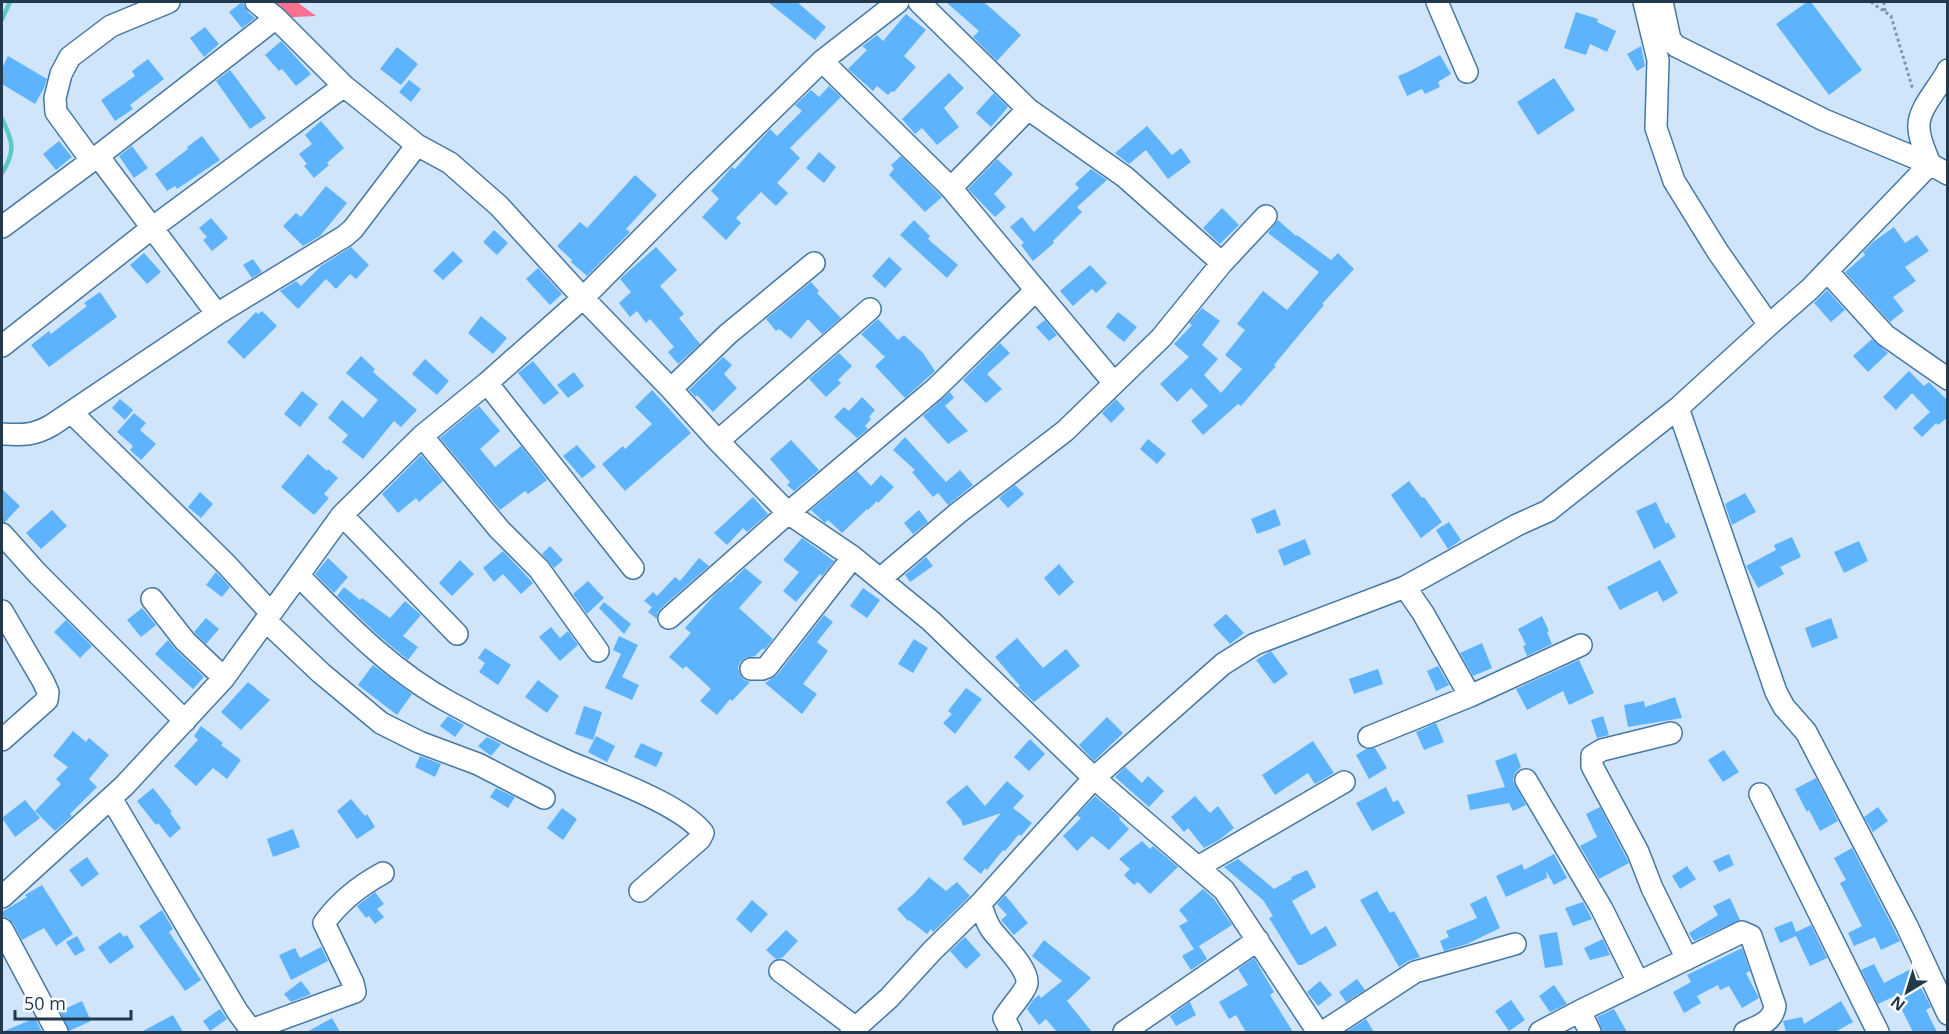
<svg xmlns="http://www.w3.org/2000/svg" width="1949" height="1034" viewBox="0 0 1949 1034" font-family="'Open Sans',sans-serif">
  <style>
    .forest { fill: #f97091 }
    .lines { fill: none; stroke-linecap: round; stroke-linejoin: round }
    .stream { stroke: #5ccac0; stroke-width: 4.5 }
    .building { fill: #5eb3fd }
    .minor-casing { stroke: #4578a6; stroke-width: 24 }
    .path { stroke: #8196ab; stroke-width: 3; stroke-dasharray: 3 3; stroke-linecap: butt }
    .minor { stroke: #fff; stroke-width: 21 }
  </style>
  <rect width="100%" height="100%" fill="#d0e5fa"/>
  <!-- forest -->
  <path class="forest" d="M256,2H297L316,16L276,18Z"/>
  <g class="lines">
    <!-- stream -->
    <path class="stream" d="M2,19L10,2
      M2,119C13,141 16,151 2,173"/>
  </g>
  <!-- building -->
  <path class="building" d="M242,2L248,12L255,18L242,28L229,12Z
    M768,2H797L826,27L815,40Z
    M946,2H984L1021,35L997,61L973,37L979,31Z
    M1807,2H1811L1862,70L1829,95L1776,24Z
    M1576,12L1598,19L1597,22L1616,31L1607,52L1590,44L1586,55L1564,48Z
    M906,14L926,30L904,56L916,67L894,92L892,91L888,95L877,86L873,91L848,69L867,50L862,46L864,45L877,35L883,41Z
    M205,27L219,44L204,57L190,38Z
    M281,41L311,74L296,86L282,69L279,71L265,55Z
    M1641,46L1645,66L1637,71L1627,54Z
    M397,47L418,64L401,85L380,69Z
    M1440,55L1451,74L1438,82L1440,87L1425,94L1422,89L1407,96L1398,76L1410,71Z
    M8,56L47,79L44,88L35,104L2,84V68Z
    M148,59L164,79L130,105L133,109L115,121L101,100L135,76L132,71Z
    M230,70L266,118L250,129L216,81Z
    M949,73L964,88L944,108L959,127L937,145L922,128L915,134L902,119Z
    M1554,78L1575,110L1538,135L1517,102Z
    M409,80L421,89L411,102L399,92Z
    M829,86L841,97L790,148L800,158L777,183L788,193L776,206L761,192L736,218L741,223L726,240L702,217L719,199L711,191L732,167L735,169L770,129L777,136L802,111L795,105L811,90L819,97Z
    M994,93L1008,107L991,127L976,113Z
    M321,121L344,148L327,163L329,165L314,178L304,166L307,164L299,154L312,144L305,135Z
    M1147,126L1172,155L1181,148L1191,162L1168,179L1146,150L1129,164L1115,153Z
    M202,136L220,160L177,189L175,186L167,191L155,174L188,149L187,147Z
    M59,141L72,157L56,170L43,154Z
    M132,146L148,168L134,178L119,156Z
    M819,152L836,167L824,183L806,168Z
    M901,156L942,197L925,212L889,175L894,169L891,165Z
    M997,159L1013,174L994,194L1006,207L995,217L968,189Z
    M1091,169L1107,180L1077,207L1082,212L1053,241L1054,243L1033,261L1021,245L1024,243L1010,227L1022,217L1034,232L1079,188L1075,184Z
    M635,175L657,195L626,229L630,232L587,276L571,262L572,260L557,246L580,222L587,228Z
    M326,186L347,203L320,236L303,246L283,226L296,213L301,217Z
    M1222,208L1239,225L1220,244L1203,228Z
    M211,218L228,238L212,251L203,240L207,237L199,228Z
    M914,220L930,236L928,239L958,265L947,278L900,235Z
    M1278,220L1296,236L1297,235L1331,260L1338,253L1354,269L1322,304L1324,305L1274,365L1276,366L1241,406L1238,404L1203,435L1191,421L1208,406L1191,388L1177,402L1160,384L1189,357L1174,344L1192,325L1189,323L1202,308L1220,321L1202,345L1218,359L1204,375L1221,393L1242,369L1225,355L1245,330L1237,324L1263,291L1287,310L1319,272L1268,233Z
    M1894,227L1905,243L1917,235L1929,251L1905,267L1916,281L1893,297L1904,311L1890,322L1845,272L1865,255L1863,252L1873,242Z
    M494,230L508,243L497,255L483,242Z
    M351,247L369,265L356,279L350,274L336,289L326,279L298,309L280,291L296,281L301,286L321,266Z
    M656,247L677,270L660,286L684,314L679,318L700,344L678,364L668,352L674,347L650,319L646,323L637,311L630,317L619,303L631,292L620,279Z
    M453,251L463,261L443,280L433,271Z
    M144,253L161,272L147,284L130,265Z
    M889,257L902,269L885,288L872,276Z
    M253,259L262,272L252,278L243,265Z
    M1090,265L1107,283L1096,293L1092,289L1073,306L1060,291Z
    M538,268L562,294L550,305L526,279Z
    M811,282L819,291L817,293L841,318L822,334L808,319L791,339L779,329L776,331L766,319Z
    M1827,290L1845,310L1831,322L1814,303Z
    M100,292L117,317L49,367L31,345L49,331L51,334L87,306L84,303Z
    M262,311L277,326L244,359L227,342L256,312L258,314Z
    M1118,312L1137,327L1124,342L1106,327Z
    M481,316L507,338L493,354L468,333Z
    M878,319L898,340L904,335L923,353L935,371L905,398L875,366L885,357L861,334Z
    M1045,320L1057,335L1049,341L1036,327Z
    M1872,339L1888,353L1868,372L1853,356Z
    M1000,343L1010,353L987,374L1002,389L986,403L963,380Z
    M839,353L852,366L838,380L841,383L826,397L809,379Z
    M361,356L375,369L373,372L417,410L401,427L394,421L363,459L342,442L348,435L328,418L342,400L363,418L378,400L346,373Z
    M723,357L732,365L724,374L737,388L713,412L697,395L696,397L689,390Z
    M425,359L449,381L437,395L412,374Z
    M533,361L559,393L544,405L518,373Z
    M1909,371L1924,386L1929,382L1946,399L1947,397V418L1938,425L1936,423L1922,437L1913,428L1930,412L1912,393L1896,410L1883,397Z
    M574,372L584,386L568,398L557,385Z
    M652,390L691,433L625,491L602,464L623,446L625,449L652,424L635,407Z
    M302,391L318,404L300,427L284,414Z
    M950,392L954,398L945,406L968,431L948,444L923,416Z
    M862,397L875,410L869,417L871,419L865,426L868,429L857,438L834,417L844,407L849,411Z
    M120,399L133,410L125,420L112,408Z
    M1116,399L1125,409L1111,423L1102,413Z
    M479,406L500,431L480,449L495,467L521,446L547,480L528,494L525,491L500,510L440,438Z
    M134,413L146,423L140,430L156,444L141,460L130,450L133,446L117,432Z
    M905,437L946,482L960,470L973,485L948,505L938,493L933,497L912,472L915,470L893,450Z
    M1148,439L1166,454L1157,464L1140,449Z
    M791,440L819,470L794,491L787,485L790,482L770,459Z
    M577,445L596,467L582,478L563,456Z
    M308,454L327,471L328,469L338,478L324,494L329,498L314,515L281,487Z
    M421,455L443,481L419,502L416,498L398,513L382,494Z
    M857,471L871,486L881,475L894,487L878,503L877,501L868,510L867,509L842,533L828,520L825,523L811,510Z
    M1409,481L1422,498L1424,497L1442,522L1421,538L1391,495Z
    M1015,485L1024,494L1008,508L999,498Z
    M2,489L20,506L5,522H2Z
    M200,492L213,504L201,518L188,507Z
    M1745,493L1756,512L1732,525L1725,504Z
    M753,497L768,514L747,532L743,528L727,545L714,533Z
    M1656,502L1666,524L1668,522L1676,537L1654,549L1636,511Z
    M1275,509L1281,525L1257,534L1251,519Z
    M52,510L67,526L41,549L26,533Z
    M919,510L928,522L913,534L904,523Z
    M1449,522L1461,540L1448,549L1436,530Z
    M1792,537L1801,557L1780,567L1784,574L1758,588L1746,566L1776,550L1774,545Z
    M802,538L834,561L822,576L820,574L796,602L783,591L799,572L783,560Z
    M1305,539L1311,554L1284,566L1278,550Z
    M1859,541L1868,561L1844,573L1834,552Z
    M550,546L563,560L554,568L542,554Z
    M503,551L533,583L521,594L503,574L494,582L483,568Z
    M926,557L933,566L910,582L905,575Z
    M328,558L348,577L334,593L315,574Z
    M699,558L709,566L661,608L657,613V619L648,612L652,607L644,601L653,592L657,596L675,577L680,581Z
    M460,560L474,574L452,596L439,583Z
    M1660,560L1678,593L1663,602L1657,591L1620,610L1607,587Z
    M1059,564L1074,582L1059,596L1044,578Z
    M745,568L762,582L739,608L773,639L764,650L763,648L755,656L745,658L740,662L738,668L740,675L744,680L750,682L732,701L730,699L717,715L700,701L711,689L686,666L683,669L669,657L691,633L685,628L717,592L729,582L730,583Z
    M216,572L230,587L222,597L206,585Z
    M588,581L604,598L587,614L573,594Z
    M344,587L360,600L362,598L390,618L405,601L421,615L403,636L418,647L408,660L378,635L337,596Z
    M863,588L880,600L867,618L850,606Z
    M604,602L631,624L624,634L599,608Z
    M142,608L156,625L141,637L127,620Z
    M1226,614L1244,633L1230,644L1213,625Z
    M824,615L833,622L817,642L828,651L803,684L817,694L802,714L765,683L777,675Z
    M1542,616L1549,631L1547,632L1552,644L1527,656L1523,646L1526,645L1518,629Z
    M206,618L219,629L206,644L194,632Z
    M1831,618L1838,638L1812,648L1805,628Z
    M66,620L92,646L80,658L54,632Z
    M551,627L560,638L568,631L578,645L560,661L539,637Z
    M619,636L638,645L622,677L639,685L632,700L605,688L621,654L613,650Z
    M1017,638L1043,668L1066,649L1080,666L1034,702L1018,687L1020,686L995,657Z
    M914,639L928,648L913,673L898,664Z
    M168,640L176,650L204,677L193,689L155,654Z
    M1482,643L1492,668L1473,676L1460,653Z
    M485,648L511,665L498,685L479,672L485,663L478,658Z
    M1271,651L1288,674L1274,684L1256,660Z
    M1579,660L1594,693L1569,705L1563,691L1527,710L1516,689Z
    M373,665L412,694L397,715L358,685Z
    M1438,666L1449,685L1436,691L1427,671Z
    M1378,669L1383,684L1354,694L1349,679Z
    M538,680L559,696L547,713L525,697Z
    M248,682L270,700L241,730L221,712Z
    M966,688L982,699L955,734L943,723L952,714L948,711Z
    M1675,697L1682,718L1628,727L1624,705L1644,701L1645,707Z
    M584,706L602,712L593,740L575,734Z
    M448,716L464,725L455,737L440,726Z
    M1603,716L1609,735L1597,738L1591,720Z
    M1107,717L1123,733L1094,761L1079,745Z
    M1436,723L1444,742L1424,750L1416,732Z
    M201,726L223,743L221,745L241,760L227,779L213,768L196,786L174,766L198,740L194,736Z
    M73,731L86,742L89,738L109,755L89,779L97,787L70,814L72,816L55,831L35,811L61,784L56,779L68,767L53,756Z
    M596,736L615,746L607,762L588,752Z
    M487,737L501,744L491,756L478,746Z
    M1030,739L1045,754L1029,771L1014,757Z
    M1313,741L1334,773L1315,784L1308,773L1275,795L1262,775Z
    M641,743L663,753L656,767L634,757Z
    M1375,748L1387,768L1369,779L1356,755L1366,749Z
    M1724,750L1739,772L1723,782L1708,760Z
    M1516,753L1521,767L1515,773L1513,781L1526,805L1513,811L1509,803L1470,810L1467,795L1505,787L1495,761Z
    M420,756L441,764L435,777L415,767Z
    M1125,767L1142,783L1148,776L1164,791L1149,807L1115,777Z
    M1816,778L1838,821L1820,831L1809,810L1807,812L1795,789Z
    M1007,781L1024,796L1013,808L1032,823L1021,836L1019,834L1005,851L1003,850L987,870L985,868L981,874L963,859L1001,813L963,826L961,820L946,802L967,785L985,806Z
    M1386,787L1393,802L1398,800L1405,813L1372,831L1356,803Z
    M153,788L172,812L170,813L181,828L170,838L158,823L156,825L137,801Z
    M496,788L515,797L508,808L490,797Z
    M1095,796L1120,817L1119,819L1129,829L1109,850L1092,836L1077,851L1063,836L1081,818L1077,815Z
    M1195,796L1210,813L1218,806L1234,828L1219,840L1204,848L1188,828L1184,832L1171,817Z
    M351,799L365,816L367,814L375,827L357,839L337,811Z
    M25,800L40,818L15,837L2,818Z
    M1600,807L1629,863L1599,879L1580,846L1597,837L1586,814Z
    M1878,807L1888,821L1873,832L1864,817Z
    M562,808L577,819L563,840L547,828Z
    M293,829L300,847L273,857L267,839Z
    M1142,841L1150,849L1153,846L1178,867L1150,894L1138,882L1134,885L1124,875L1130,869L1119,859Z
    M1852,848L1900,941L1881,950L1875,937L1854,946L1848,933L1862,926L1840,883L1846,880L1834,858Z
    M1554,854L1567,878L1554,885L1546,871L1547,878L1506,897L1496,876L1522,864L1524,870Z
    M1729,854L1734,865L1719,872L1713,861Z
    M87,857L99,874L82,887L69,870Z
    M1238,859L1274,889L1292,879L1291,877L1307,870L1316,887L1292,901L1311,935L1326,926L1337,945L1302,965H1298L1269,918L1273,916L1263,900L1224,867Z
    M1687,866L1696,879L1680,889L1672,876Z
    M929,877L946,891L957,882L970,896L933,932L931,929L927,934L909,920L908,921L897,909L915,893Z
    M42,885L73,934L56,946L44,928L22,940L13,923L8,918L2,916V912L27,897L25,895Z
    M1203,889L1214,899L1232,925L1199,946L1207,959L1191,970L1182,956L1194,949L1179,926L1188,921L1179,910Z
    M1377,891L1390,913L1394,911L1420,957L1408,961L1399,967L1360,900Z
    M375,892L384,904L377,909L384,917L375,924L369,916L366,918L357,906Z
    M1005,895L1028,923L1014,935L1001,920L1007,915L997,904Z
    M1486,896L1500,928L1467,944L1444,951L1440,941L1449,937L1446,931L1477,918L1470,904Z
    M1730,898L1740,920L1694,941L1689,933L1718,915L1713,906Z
    M752,900L768,914L751,933L736,919Z
    M1583,902L1592,919L1573,926L1565,908Z
    M162,910L173,929L169,932L201,980L185,991L139,926Z
    M1792,921L1796,932L1811,925L1827,958L1810,966L1796,936L1780,943L1774,928Z
    M786,930L798,941L782,958L776,959L766,950Z
    M120,932L124,937L127,935L134,947L110,964L98,947Z
    M1557,932L1563,965L1545,968L1539,935Z
    M77,936L85,950L75,956L66,942Z
    M965,937L981,955L966,969L950,951Z
    M1603,939L1610,955L1590,960L1584,948Z
    M1044,940L1091,978L1067,1001L1092,1032H1057L1046,1019L1039,1025L1027,1009L1033,1000L1039,995L1041,998L1062,981L1032,956Z
    M321,947L328,961L291,980L279,955L295,948L300,958Z
    M1742,948L1750,971L1746,973L1759,998L1742,1008L1729,986L1720,990L1718,985L1697,996L1701,1003L1684,1013L1673,992L1691,982L1687,975Z
    M1254,958L1274,992L1270,995L1293,1032H1246L1236,1015L1229,1019L1219,1002L1248,985L1238,969Z
    M1874,964L1884,983L1911,969L1931,1007L1926,1010L1937,1032H1913L1895,996L1878,1004L1861,970Z
    M1357,979L1365,990L1346,1002L1339,992Z
    M301,981L311,994L291,1002L284,994Z
    M1320,981L1332,995L1318,1006L1307,992Z
    M1554,985L1567,1004L1550,1012L1539,996Z
    M1511,1000L1525,1020L1509,1031L1495,1011Z
    M82,1001L91,1021L69,1031L60,1011Z
    M1841,1001L1853,1022L1835,1032H1786L1783,1021L1802,1017L1804,1024Z
    M1190,1002L1196,1015L1176,1026L1170,1016Z
    M220,1009L227,1019L210,1031L203,1021Z
    M1614,1009L1627,1032H1603L1597,1017Z
    M173,1015L183,1032H141Z
    M35,1018L42,1032H2Z
    M332,1018L340,1032H307Z
    M1366,1019L1374,1032H1346Z"/>
  <g class="lines">
    <!-- minor casing -->
    <g class="minor-casing">
      <path id="minor" d="M256,2L276,18L344,86L417,145L450,163L499,206L583,298L671,389L718,441L788,513L853,557L931,621L1094,778L1224,890L1318,1032
        M919,2L1028,109L1125,177L1222,263
        M1437,2L1467,72
        M1644,2L1658,60L1656,128L1674,181L1718,252L1769,325L1810,289L1930,164L1824,120L1676,46L1670,39L1662,2
        M1948,70C1940,87 1917,109 1919,128C1919,140 1926,153 1930,164L1948,174
        M98,156L217,314
        M91,160L56,112L55,98L61,74L70,57L111,26L169,2
        M951,188L1028,109
        M2,227L98,156L276,18
        M1827,271L1885,335L1948,379
        M1036,290L1114,383
        M2,346L152,228L344,86
        M487,383L633,568
        M671,389L728,334L814,263
        M1678,408L1776,692L1784,707L1806,732L1907,926L1948,1014
        M72,413L226,564L271,613
        M2,434C23,435 33,436 52,425L217,314L345,236L353,229L417,145
        M422,436L499,529L539,569L598,651
        M718,441L870,309
        M342,515L457,634
        M2,534L37,573L185,721
        M299,576C344,621 391,671 449,702C487,723 527,743 567,761C601,776 682,804 703,833L700,839L640,891
        M880,579L958,513L1065,431L1161,338L1222,263L1266,216
        M1405,587L1423,613L1470,696
        M152,599L185,641L224,678
        M2,611L43,681L48,692L47,700L2,740
        M669,618L788,513L935,389L1036,290L951,188L822,61
        M266,621L321,673L381,723L419,742L478,764L544,798
        M751,669H762L767,667L853,557
        M1671,733L1602,750L1592,756V766L1638,852L1652,888L1687,959
        M1369,737L1470,696L1581,645
        M1526,780L1602,909L1638,982
        M1760,794L1878,1032
        M111,798L237,1011L251,1030L355,992L353,983L324,923C340,901 359,886 383,873
        M1198,867L1344,782
        M2,897L124,786L224,678L342,515L422,436L487,383L583,298L695,185L822,61L898,2
        M980,904C984,912 986,922 991,929C1001,943 1028,967 1027,983C1026,991 1009,1009 1004,1018L1011,1032
        M2,929L57,1032
        M780,971L856,1028
        M1580,1011L1742,932L1751,936L1775,1006C1773,1022 1758,1026 1745,1032
        M851,1032L889,998L932,951L980,904L1094,778L1223,664L1255,644L1405,587L1517,525L1548,511L1678,408L1769,325
        M1124,1032L1258,940
        M1323,1032L1415,972L1515,944
        M1540,1032L1580,1011L1590,1032"/>
    </g>
    <!-- path -->
    <path class="path" d="M1871,2L1891,16L1913,90
      M1884,2L1885,12"/>
    <!-- minor -->
    <use href="#minor" class="minor"/>
  </g>
  <!-- border -->
  <rect width="1949" height="1034" fill="none" stroke="#22384c" stroke-width="6"/>
  <!-- north arrow -->
  <g transform="translate(1907 992) rotate(218)" stroke="#ffffff" stroke-width="4.5" paint-order="stroke">
  <path d="M0-4.5L10 22L0 15L-10 22Z" fill="#22384c"/>
  <text y="-9" font-size="16" font-weight="bold" text-anchor="middle" fill="#22384c">N</text>
  </g>
  <!-- scale -->
  <path d="M15 1010v9h116v-9" fill="none" stroke="#22384c" stroke-width="3"/>
  <text x="24" y="1010" font-size="18" fill="#22384c" stroke="#ffffff" stroke-width="4.5" paint-order="stroke">50 m</text>
</svg>
